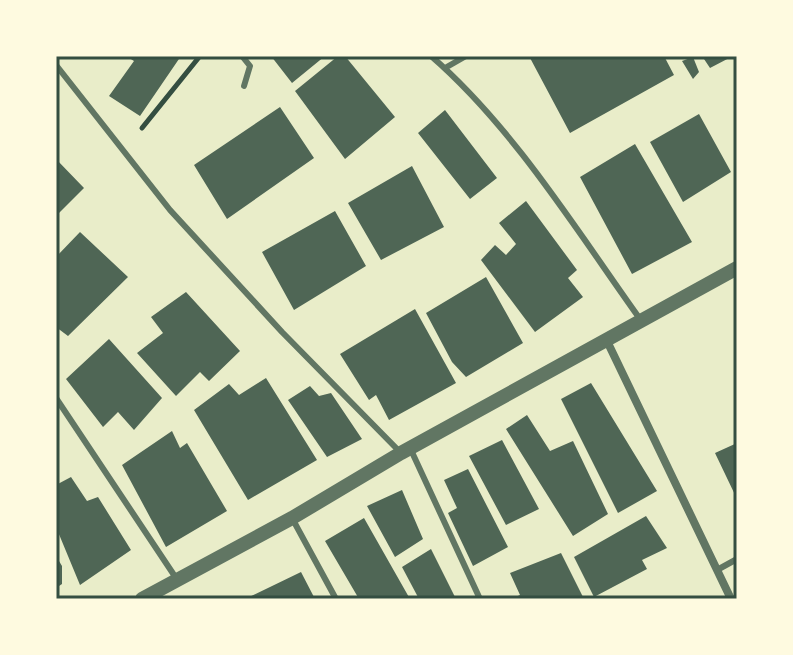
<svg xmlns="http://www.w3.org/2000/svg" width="793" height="655" viewBox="0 0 793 655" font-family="'Noto Sans',sans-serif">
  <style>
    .building { fill: #4f6655 }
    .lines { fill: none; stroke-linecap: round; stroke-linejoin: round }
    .path { stroke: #344e41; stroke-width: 5 }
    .service { stroke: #617663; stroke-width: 6 }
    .minor { stroke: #617663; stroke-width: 8 }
    .tertiary { stroke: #617663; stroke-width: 14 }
    .neatline { fill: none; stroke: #344e41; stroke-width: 3 }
  </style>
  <rect width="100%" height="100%" fill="#e9edc9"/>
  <!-- building -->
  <path class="building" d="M126,56H181L140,116L109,96L134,61Z
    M271,56H325L292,83Z
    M338,56H345L395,117L345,159L295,91Z
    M529,56H664L674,75L570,133Z
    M702,56H733L710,68Z
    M693,57L699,72L693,79L682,61Z
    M280,107L314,158L227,219L194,165Z
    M445,110L497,178L470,199L418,133Z
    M699,114L731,172L683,202L650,142Z
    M635,144L692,242L632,274L580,177Z
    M56,159L84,188L56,216Z
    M412,166L444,227L381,260L348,203Z
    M526,201L577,270L568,278L583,297L535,332L481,260L495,245L506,255L516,244L499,223Z
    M335,211L366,266L294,310L262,252Z
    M80,232L128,277L68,336L56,327V257Z
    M486,277L523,343L466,377L452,362L426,313Z
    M186,292L240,351L209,381L200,372L176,396L137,353L163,333L151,317Z
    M415,309L456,383L389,420L376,395L369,400L340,354Z
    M109,339L162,398L134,430L118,412L103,427L66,379Z
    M266,378L317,460L248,500L194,410L229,384L239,395Z
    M591,383L657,491L618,513L561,399Z
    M310,386L319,396L331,393L362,439L327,457L288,400Z
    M527,415L550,451L573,441L608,514L573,536L506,429Z
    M172,431L180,448L187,443L227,511L166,547L122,465Z
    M502,440L539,509L506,525L469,456Z
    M737,443V499L715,453Z
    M468,469L508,547L473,566L448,513L457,508L444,480Z
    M71,477L87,501L98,497L131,550L80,585L56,527V485Z
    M402,490L423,539L395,557L367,506Z
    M646,516L667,548L642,560L647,569L594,597L574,557Z
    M364,518L410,599H359L325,541Z
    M431,549L456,599H419L402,567Z
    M561,553L584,599H511L520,595L510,573Z
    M56,556L62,566V584L56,588Z
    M301,572L315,599H245Z"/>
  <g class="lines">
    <!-- path -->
    <path class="path" d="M142,128L200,56"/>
    <!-- service -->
    <path class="service" d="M242,56L250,66L244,86
      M431,56C513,127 577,231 640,319
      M56,65L170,210L282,332L401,453
      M445,68L466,56
      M56,398L176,578
      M411,450L480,599
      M292,518L336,599
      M717,570L737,559"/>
    <!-- minor -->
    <path class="minor" d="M607,341L731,599"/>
    <!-- tertiary -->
    <path class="tertiary" d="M142,599L292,518L401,453L737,268"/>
  </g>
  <!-- border -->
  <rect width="793" height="655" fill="none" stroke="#fefae0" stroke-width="116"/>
  <rect x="58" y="58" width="677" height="539" class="neatline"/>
</svg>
